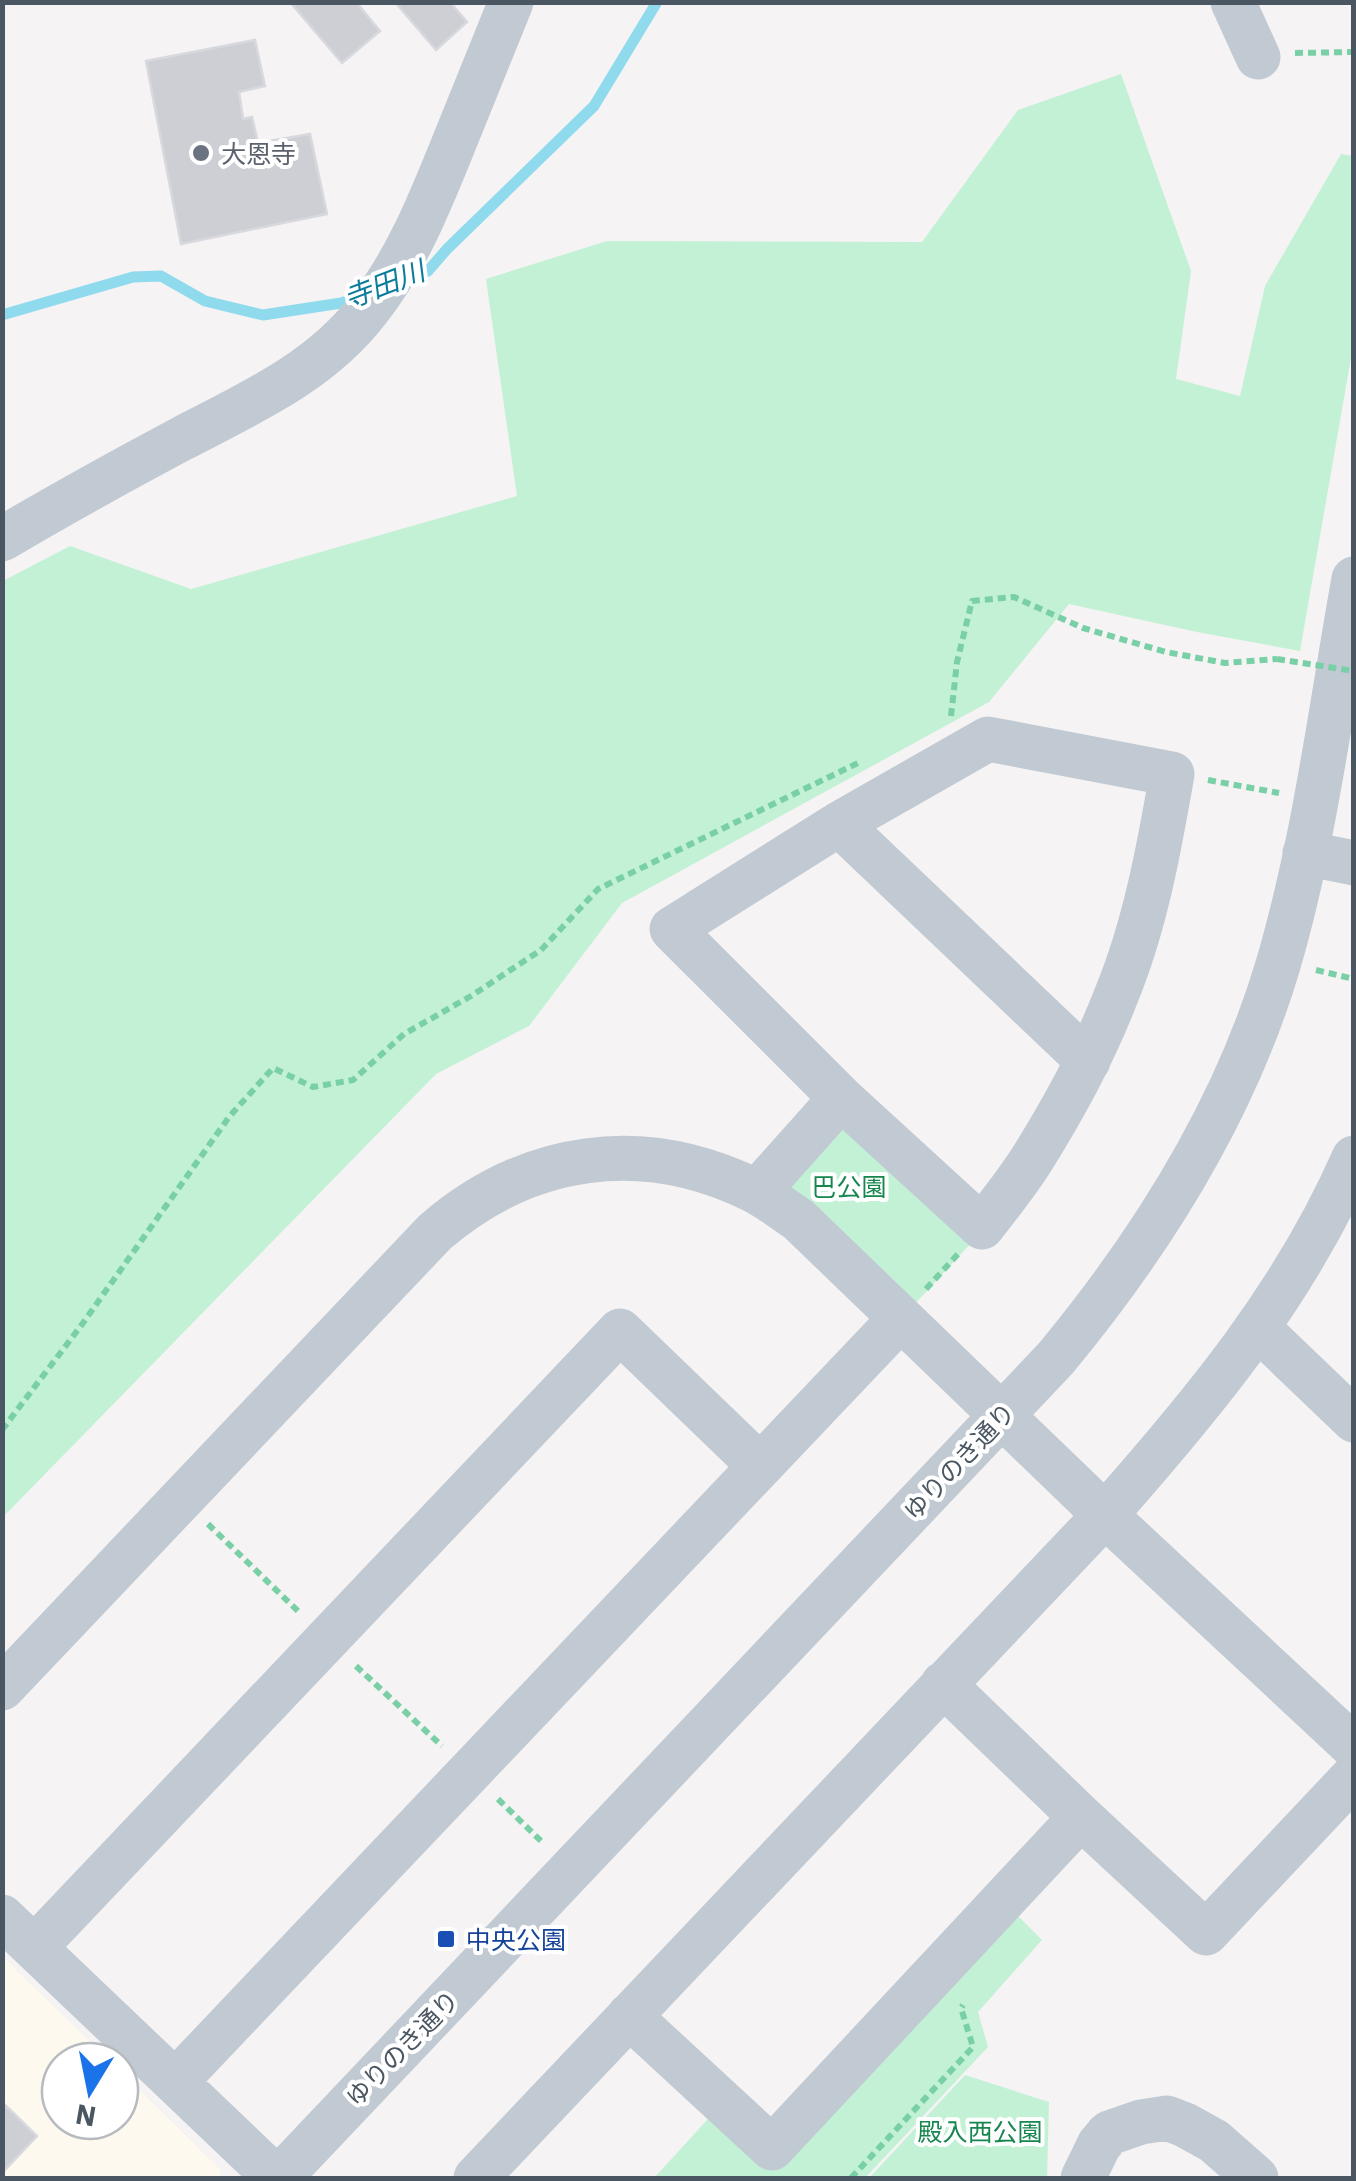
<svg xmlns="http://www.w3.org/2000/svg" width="1356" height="2181" viewBox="0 0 1356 2181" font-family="'IBM Plex Sans','Noto Sans JP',sans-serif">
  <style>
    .commercial { fill: #fdf9ef }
    .green { fill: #c3f1d5 }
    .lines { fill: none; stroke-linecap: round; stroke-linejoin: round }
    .stream { stroke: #90daee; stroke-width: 11 }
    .building { fill: #cdcfd5; stroke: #d7d9de; stroke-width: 2.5 }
    .path { stroke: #7ad0a6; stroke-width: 6; stroke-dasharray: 8 5; stroke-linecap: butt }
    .minor { stroke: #c1cad2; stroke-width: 45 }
    .path-bridge { stroke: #7ad0a6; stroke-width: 6; stroke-dasharray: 8 5; stroke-linecap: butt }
    .worship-dot { fill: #6b7280; stroke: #fff; stroke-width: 4 }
    .transit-dot { fill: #1a4fb4; stroke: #fff; stroke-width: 4 }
    .labels { text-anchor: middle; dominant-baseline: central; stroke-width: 8; stroke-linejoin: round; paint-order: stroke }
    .worship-label { font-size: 25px; fill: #5b616d; stroke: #fff; text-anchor: start }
    .park-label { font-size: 25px; fill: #17864f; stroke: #fff }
    .street-label { font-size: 25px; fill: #4a5661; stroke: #fff }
    .transit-label { font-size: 25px; fill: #164399; stroke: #fff; text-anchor: start }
    .water-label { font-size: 28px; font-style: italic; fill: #0c7c9b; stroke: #fff }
  </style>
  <rect width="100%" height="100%" fill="#f5f3f3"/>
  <!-- commercial -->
  <path class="commercial" d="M2,1956L110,2061H60V2121H120V2071L221,2170L220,2178H3Z"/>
  <!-- green -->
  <path class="green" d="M1121,74L1191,271L1176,379L1240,396L1265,286L1341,154L1353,156V346L1300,651L1197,632L1069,604L989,702L622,903L529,1026L436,1074L3,1517V581L70,546L191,589L517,496L486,279L607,241L922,242L1018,110Z
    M848,1119L974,1240L912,1307L779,1186Z
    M1017,1915L1042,1940L978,2012L988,2047L865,2178H654L708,2119L769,2170Z
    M965,2075L1049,2102L1047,2178H869Z"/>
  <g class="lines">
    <!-- stream -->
    <path class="stream" d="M404,280L428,271L447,249L594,106L657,2
      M2,315L133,277L161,276L205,301L263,315L341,303L359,297"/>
  </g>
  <!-- building -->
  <path class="building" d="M290,2H356L380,31L342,63Z
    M395,2H450L467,22L436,50Z
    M255,40L265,86L239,92L243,119L252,117L258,143L310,134L327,214L181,244L146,61Z
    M2,2102L37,2136L2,2173Z"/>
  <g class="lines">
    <!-- path -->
    <path class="path" d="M1295,53L1354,52
      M951,716L957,662L972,601L1014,597L1083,628L1166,652L1225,663L1277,659
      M1208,780L1279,793
      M1316,970L1354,979
      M926,1289L958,1254
      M2,1430L83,1323L229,1117L273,1068L313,1087L353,1080L404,1034L471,996L541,950L598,889L858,763
      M208,1524L300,1613
      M356,1666L442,1746
      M498,1799L543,1843
      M851,2178L973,2047L961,2008L963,2005"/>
    <!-- minor -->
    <path class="minor" d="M1233,2L1258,57
      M2,539C61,504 121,471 181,439C248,404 319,373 367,311C407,261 430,202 454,143C473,96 492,49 511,2
      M988,739L1172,774C1159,849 1145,926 1116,996C1094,1053 1064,1108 1032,1159C1017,1183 999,1205 982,1227L841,1098L672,929L839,824Z
      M839,824L1088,1061
      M1305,853L1354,863
      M757,1192L841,1098
      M1259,1329L1354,1420
      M943,1684L1081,1817L1206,1933L1354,1776
      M2,1688L435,1232C528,1152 642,1136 753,1190C769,1198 784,1210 799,1220L1105,1515L1354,1747
      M2,1917L276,2178
      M35,1947L620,1331L759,1465
      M629,2016L772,2148L1081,1817
      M175,2082L900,1319
      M279,2178L1056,1358C1152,1242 1235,1110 1278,965C1315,839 1331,707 1354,579
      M476,2178L1105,1515C1203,1404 1294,1295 1354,1158
      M1083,2178L1099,2145L1109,2133L1141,2122L1167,2118L1185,2125L1214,2141L1256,2178"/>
    <!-- path-bridge -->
    <path class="path-bridge" d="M1277,659L1354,671"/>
  </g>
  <!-- markers -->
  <circle class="worship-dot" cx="201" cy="153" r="10"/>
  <rect class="transit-dot" x="436" y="1929" width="20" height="20" rx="5"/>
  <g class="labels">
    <!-- worship labels -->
    <g class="worship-label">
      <text x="221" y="153">大恩寺</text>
    </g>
    <!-- park labels -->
    <g class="park-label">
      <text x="849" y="1186">巴公園</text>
      <text x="980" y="2131">殿入西公園</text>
    </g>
    <!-- street labels -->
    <g class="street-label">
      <text transform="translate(959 1461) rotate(-47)">ゆりのき通り</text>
      <text transform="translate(402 2048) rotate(-46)">ゆりのき通り</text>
    </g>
    <!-- transit labels -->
    <g class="transit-label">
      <text x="466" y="1939">中央公園</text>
    </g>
    <!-- water labels -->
    <g class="water-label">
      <text transform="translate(384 284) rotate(-21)">寺田川</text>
    </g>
  </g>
  <!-- border -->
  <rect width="1356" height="2181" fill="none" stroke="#4a5661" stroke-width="10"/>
  <!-- north arrow -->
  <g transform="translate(90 2091) rotate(190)"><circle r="48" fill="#ffffff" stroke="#b7bbc0" stroke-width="2.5"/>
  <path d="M0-8L18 38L0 25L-18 38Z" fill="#1a73e8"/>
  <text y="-15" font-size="28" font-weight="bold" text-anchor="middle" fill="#4a5661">N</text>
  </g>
</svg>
